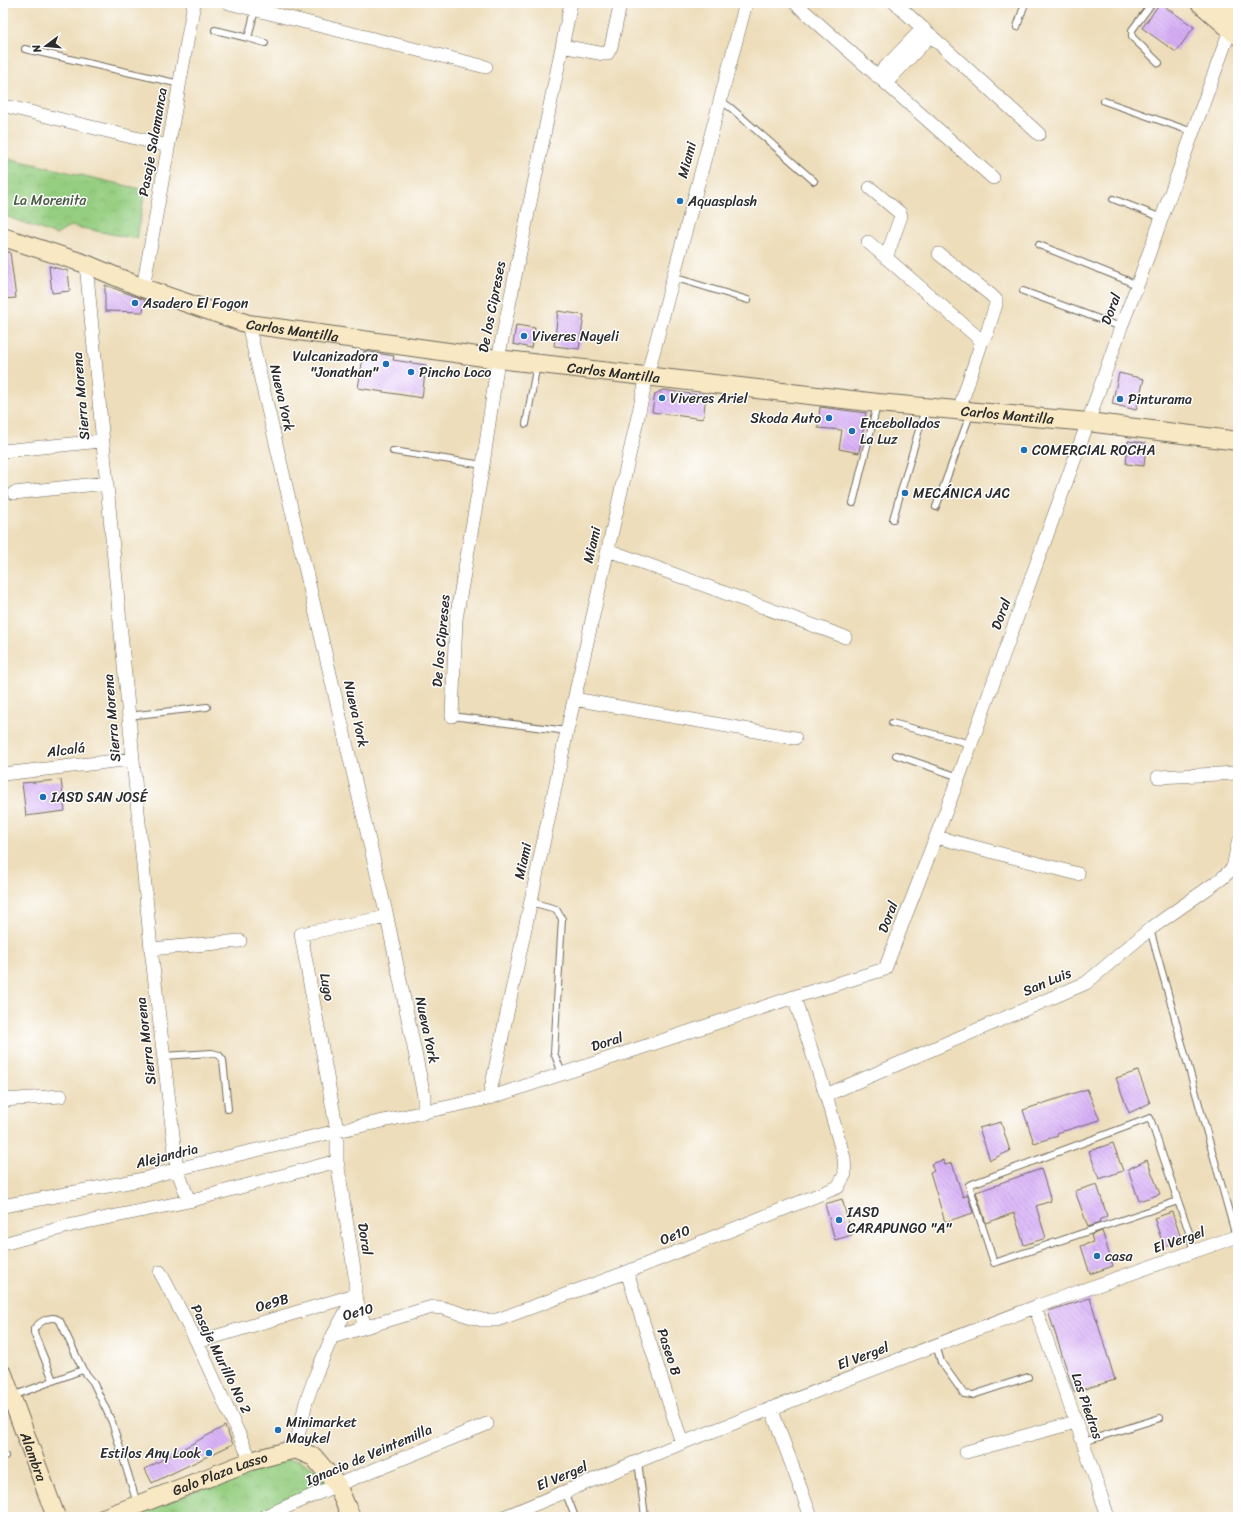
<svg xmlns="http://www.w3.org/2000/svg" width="1241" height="1520" viewBox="0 0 1241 1520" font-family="Sriracha,sans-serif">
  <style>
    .park { fill: url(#park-crowns); stroke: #607c56 }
    .building { fill: url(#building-back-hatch) }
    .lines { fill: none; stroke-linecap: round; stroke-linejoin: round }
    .lane-casing { stroke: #6f695d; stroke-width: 8 }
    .street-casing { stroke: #6f695d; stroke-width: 14 }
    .secondary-casing { stroke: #6f695d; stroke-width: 20 }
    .lane { stroke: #fff; stroke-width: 6 }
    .street { stroke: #fff; stroke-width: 13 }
    .secondary { stroke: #f8e8c3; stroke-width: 18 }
    .poi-dot { fill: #1f6fb2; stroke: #fff; stroke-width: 1.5 }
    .labels { text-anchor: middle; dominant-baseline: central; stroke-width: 3; stroke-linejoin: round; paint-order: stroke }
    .street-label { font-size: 14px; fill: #2b2b2b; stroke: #fff }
    .park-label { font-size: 14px; fill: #4b5c44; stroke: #fff }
    .poi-label { font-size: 14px; fill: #2b2b2b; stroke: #fff; text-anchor: start }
  </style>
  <defs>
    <pattern id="park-crowns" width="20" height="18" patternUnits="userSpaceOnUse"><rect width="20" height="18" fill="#95ce80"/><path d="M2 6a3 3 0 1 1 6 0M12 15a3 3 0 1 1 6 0" fill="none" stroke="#81b16f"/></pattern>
    <pattern id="building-back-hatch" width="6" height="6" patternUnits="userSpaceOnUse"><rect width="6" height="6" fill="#d8aff8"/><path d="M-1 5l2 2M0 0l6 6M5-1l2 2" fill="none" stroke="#af8fc9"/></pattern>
  </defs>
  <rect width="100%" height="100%" fill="#fff"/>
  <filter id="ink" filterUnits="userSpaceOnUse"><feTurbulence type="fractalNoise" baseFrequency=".025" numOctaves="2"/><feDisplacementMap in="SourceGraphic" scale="8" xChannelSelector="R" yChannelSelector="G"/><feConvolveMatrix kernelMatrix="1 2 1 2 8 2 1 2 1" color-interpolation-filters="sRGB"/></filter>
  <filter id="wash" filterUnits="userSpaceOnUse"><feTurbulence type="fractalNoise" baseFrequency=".012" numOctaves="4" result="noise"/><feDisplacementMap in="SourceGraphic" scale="16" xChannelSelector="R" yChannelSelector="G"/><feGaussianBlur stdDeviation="0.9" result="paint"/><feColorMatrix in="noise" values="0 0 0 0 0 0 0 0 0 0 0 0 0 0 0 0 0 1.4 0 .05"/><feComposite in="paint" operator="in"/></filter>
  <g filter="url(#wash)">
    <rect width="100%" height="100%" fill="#edddba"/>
    <!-- park -->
    <path class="park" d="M3,157L145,190L137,239L71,226L56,235L3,215Z
      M281,1459L300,1460L318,1472L330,1486L259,1517H126Z"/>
    <g id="blocks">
      <!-- building -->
      <path class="building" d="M1160,3L1194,27L1176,52L1142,28Z
        M3,252H10L16,298L3,299Z
        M49,266L68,271L70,291L52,293Z
        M105,285L145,300L143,312L105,311Z
        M558,311L584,315L579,349L554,346Z
        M516,325L535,328L531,348L513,344Z
        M364,351L394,356L393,360L426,365L422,398L358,388Z
        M1119,373L1144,379L1136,410L1112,404Z
        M663,390L706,396L703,419L652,412L655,394Z
        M820,407L866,413L859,453L839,449L842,430L818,428Z
        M1128,441L1146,443L1144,466L1126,464Z
        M61,780L65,811L26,816L22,783Z
        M1138,1071L1150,1103L1129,1113L1116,1078Z
        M1087,1089L1100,1120L1057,1133L1058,1136L1034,1143L1023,1110Z
        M1001,1122L1010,1151L990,1160L979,1128Z
        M1113,1143L1123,1171L1099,1179L1089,1151Z
        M943,1160L945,1165L952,1163L963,1197L968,1195L973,1213L945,1222L930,1172L934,1171L931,1164Z
        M1147,1160L1160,1194L1139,1201L1128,1169Z
        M1041,1169L1051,1201L1036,1206L1046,1238L1024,1245L1014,1213L986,1223L976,1192L1000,1184V1183Z
        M1097,1184L1107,1216L1099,1220L1100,1223L1088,1227L1075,1191Z
        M842,1199L852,1235L835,1240L825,1204Z
        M1172,1212L1182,1241L1164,1247L1154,1218Z
        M1102,1231L1113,1266L1090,1274L1081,1246L1093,1242L1091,1235Z
        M1090,1298L1115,1380L1074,1392L1048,1311Z
        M225,1426L233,1444L152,1483L145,1469Z"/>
    </g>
  </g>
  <g filter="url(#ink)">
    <use href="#blocks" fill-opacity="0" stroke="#6f695d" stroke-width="1"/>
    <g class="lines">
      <!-- lane casing -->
      <g class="lane-casing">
        <path id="lane" d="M1152,3L1132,30V37L1159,63
          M1017,27L1025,3
          M215,30L248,38L255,10
          M248,38L265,43
          M25,49L180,84
          M720,100L731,108L814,181
          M1104,101L1193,132
          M1113,199L1162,218
          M1039,245L1126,280L1137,286
          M673,277L748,300
          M1023,291L1121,327
          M526,424L537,364
          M393,451L483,465
          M853,503L877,405
          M936,507L971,412
          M893,519L925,409
          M128,716L207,707
          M452,716L567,731
          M892,723L971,744
          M896,755L959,777
          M531,902L556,909L562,919L554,1053L562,1073
          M1150,929L1236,1237
          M163,1056L212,1053L219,1055L223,1060L228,1109
          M1178,1201L994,1263L969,1185L1150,1118L1178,1201L1188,1229L1194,1252
          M936,1345L941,1362L964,1394L973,1395L1028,1377
          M53,1380L34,1333V1329C40,1321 52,1314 60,1321L83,1370
          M12,1396C36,1388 59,1378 83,1370L93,1382L112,1422L137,1503
          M1083,1442L1160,1418
          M3,1457L5,1456
          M638,1461L645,1517
          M565,1491L575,1517"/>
      </g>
      <!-- street casing -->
      <g class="street-casing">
        <path id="street" d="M229,3L486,67
          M795,3L993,178
          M895,3L1039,134
          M562,46L604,54H607L611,47L619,10
          M877,76L923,28
          M886,83L931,35
          M10,107L168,146
          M870,188L900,213L901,216L886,258
          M868,242L982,341L959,410
          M939,254L991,295L996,300V304L987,333L982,341
          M86,264L151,949L177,1169L189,1201
          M143,288L194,3
          M248,324L387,917L424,1096V1113
          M3,451L101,441
          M14,493L106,483
          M608,550L845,637
          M574,699L795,738
          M452,716L456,619L483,465L498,359L571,3
          M3,774L132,759
          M1158,777L1238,773
          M936,837L1078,874
          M151,949L240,941
          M826,1095L1086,983L1150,929L1221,879L1233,868L1238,843
          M489,1098L567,731L647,376L746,3
          M3,1100L61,1096
          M3,1206L144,1179L177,1169L337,1131L489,1098L794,997L885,969L959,777L1088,422L1121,327L1137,286L1230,30
          M3,1244L72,1225L189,1201L337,1161
          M160,1272L197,1342L251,1461
          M627,1272L682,1443
          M1035,1307L1083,1442L1108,1517
          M332,1337L432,1307L443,1308L482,1320H497L627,1272L838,1187L845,1174L844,1158L826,1095L794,997
          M197,1342L355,1295L365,1327
          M771,1408L811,1517
          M295,1449L306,1402L316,1374L332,1337L355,1295V1276L337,1161V1131L301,934L387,917
          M966,1452L1076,1422
          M263,1517L337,1485L487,1424
          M504,1517L682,1443L1035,1307L1238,1236"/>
      </g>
      <!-- secondary casing -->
      <g class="secondary-casing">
        <g id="secondary">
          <path d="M1200,3L1238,36"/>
          <path d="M1220,3L1238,19"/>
          <path id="s1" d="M3,237L86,264L143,288L248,324L498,359L878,403L1088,422L1238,441"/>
          <path id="s2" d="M3,1374L56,1517"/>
          <path id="s3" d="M106,1517L251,1461L295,1449L314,1457L337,1485L351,1517"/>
        </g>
      </g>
      <!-- lane -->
      <use href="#lane" class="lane"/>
      <!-- street -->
      <use href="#street" class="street"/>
      <!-- secondary -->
      <use href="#secondary" class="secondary"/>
    </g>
  </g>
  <!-- markers -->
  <g class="poi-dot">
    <circle cx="680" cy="201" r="4"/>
    <circle cx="135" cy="303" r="4"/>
    <circle cx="524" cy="336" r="4"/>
    <circle cx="386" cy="364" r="4"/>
    <circle cx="411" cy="372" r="4"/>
    <circle cx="662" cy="398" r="4"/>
    <circle cx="1120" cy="399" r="4"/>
    <circle cx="829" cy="418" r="4"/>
    <circle cx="852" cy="431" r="4"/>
    <circle cx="1024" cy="450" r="4"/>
    <circle cx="905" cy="493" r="4"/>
    <circle cx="43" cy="797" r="4"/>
    <circle cx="839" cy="1220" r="4"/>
    <circle cx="1097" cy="1256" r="4"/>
    <circle cx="278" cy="1430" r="4"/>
    <circle cx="209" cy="1453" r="4"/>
  </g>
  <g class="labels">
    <!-- street labels -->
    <g class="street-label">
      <text transform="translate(153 142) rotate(-80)">Pasaje Salamanca</text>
      <text transform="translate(687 160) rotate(-75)">Miami</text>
      <text transform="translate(492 307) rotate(-79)">De los Cipreses</text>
      <text transform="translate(1111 309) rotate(-69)">Doral</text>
      <text stroke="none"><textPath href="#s1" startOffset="305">Carlos Mantilla</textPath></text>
      <text stroke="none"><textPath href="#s1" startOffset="629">Carlos Mantilla</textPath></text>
      <text transform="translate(81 396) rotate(-95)">Sierra Morena</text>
      <text transform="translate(282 398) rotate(77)">Nueva York</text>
      <text stroke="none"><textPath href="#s1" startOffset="1025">Carlos Mantilla</textPath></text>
      <text transform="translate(592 545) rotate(-77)">Miami</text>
      <text transform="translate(1001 614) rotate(-70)">Doral</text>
      <text transform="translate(441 641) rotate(-85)">De los Cipreses</text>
      <text transform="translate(356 714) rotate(77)">Nueva York</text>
      <text transform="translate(112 718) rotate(-95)">Sierra Morena</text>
      <text transform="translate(66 750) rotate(-7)">Alcalá</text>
      <text transform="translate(523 861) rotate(-78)">Miami</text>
      <text transform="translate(888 917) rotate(-69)">Doral</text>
      <text transform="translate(1047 982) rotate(-23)">San Luis</text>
      <text transform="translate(327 987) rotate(80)">Lugo</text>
      <text transform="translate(427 1030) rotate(78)">Nueva York</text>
      <text transform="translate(146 1041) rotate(-97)">Sierra Morena</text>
      <text transform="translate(607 1042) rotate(-18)">Doral</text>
      <text transform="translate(167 1156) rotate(-14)">Alejandria</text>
      <text transform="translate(675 1235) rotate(-22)">Oe10</text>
      <text transform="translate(365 1239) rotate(81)">Doral</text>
      <text transform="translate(1179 1240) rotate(-19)">El Vergel</text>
      <text transform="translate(272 1303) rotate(-16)">Oe9B</text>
      <text transform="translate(358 1312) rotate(-16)">Oe10</text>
      <text transform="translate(669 1352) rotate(72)">Paseo B</text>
      <text transform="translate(863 1356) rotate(-21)">El Vergel</text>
      <text transform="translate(221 1359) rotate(64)">Pasaje Murillo No 2</text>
      <text transform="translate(1087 1406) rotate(71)">Las Piedras</text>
      <text transform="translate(369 1455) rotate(-23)">Ignacio de Veintemilla</text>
      <text stroke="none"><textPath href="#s2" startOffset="88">Alambra</textPath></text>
      <text stroke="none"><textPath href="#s3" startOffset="122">Galo Plaza Lasso</textPath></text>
      <text transform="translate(562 1476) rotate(-23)">El Vergel</text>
    </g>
    <!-- park labels -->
    <g class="park-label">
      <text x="50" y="200">La Morenita</text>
    </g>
    <!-- poi labels -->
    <g class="poi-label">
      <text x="688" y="201">Aquasplash</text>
      <text x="143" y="303">Asadero El Fogon</text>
      <text x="532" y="336">Viveres Nayeli</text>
      <text x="378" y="356" text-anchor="end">Vulcanizadora<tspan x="378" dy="16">"Jonathan"</tspan></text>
      <text x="419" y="372">Pincho Loco</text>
      <text x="670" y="398">Viveres Ariel</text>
      <text x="1128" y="399">Pinturama</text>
      <text x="821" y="418" text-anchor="end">Skoda Auto</text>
      <text x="860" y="423">Encebollados<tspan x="860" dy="16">La Luz</tspan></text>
      <text x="1032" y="450">COMERCIAL ROCHA</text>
      <text x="913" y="493">MECÁNICA JAC</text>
      <text x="51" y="797">IASD SAN JOSÉ</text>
      <text x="847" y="1212">IASD<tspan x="847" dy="16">CARAPUNGO "A"</tspan></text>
      <text x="1105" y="1256">casa</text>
      <text x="286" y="1422">Minimarket<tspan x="286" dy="16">Maykel</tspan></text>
      <text x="201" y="1453" text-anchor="end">Estilos Any Look</text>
    </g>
  </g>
  <!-- margin -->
  <rect width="1241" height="1520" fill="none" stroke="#fff" stroke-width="16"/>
  <!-- north arrow -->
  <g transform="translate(46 46) rotate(254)" stroke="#ffffff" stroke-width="3" paint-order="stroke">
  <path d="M0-3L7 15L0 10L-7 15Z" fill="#2b2b2b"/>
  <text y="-6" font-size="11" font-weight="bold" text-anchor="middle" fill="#2b2b2b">N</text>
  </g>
</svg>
